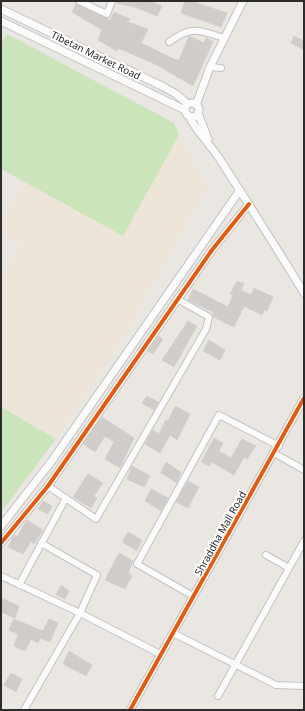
<svg xmlns="http://www.w3.org/2000/svg" width="305" height="711" viewBox="0 0 305 711" font-family="'Noto Sans',sans-serif">
  <style>
    .education { fill: #ede5d7 }
    .green { fill: #cbe5bb }
    .building { fill: #cfccc9; stroke: #d5d2ce }
    .lines { fill: none; stroke-linecap: round; stroke-linejoin: round }
    .minor-casing { stroke: #c3c2c3; stroke-width: 8 }
    .tertiary-casing { stroke: #c3c2c3; stroke-width: 9 }
    .minor { stroke: #fcfbfb; stroke-width: 6 }
    .tertiary { stroke: #fcfbfb; stroke-width: 7 }
    .cycleway-casing { stroke: #fff; stroke-width: 6 }
    .cycleway { stroke: #e8590c; stroke-width: 4 }
    .labels { text-anchor: middle; dominant-baseline: central; stroke-width: 4; stroke-linejoin: round; paint-order: stroke }
    .street-label { font-size: 10px; fill: #2c2c2c; stroke: #fff }
  </style>
  <rect width="100%" height="100%" fill="#eae6e2"/>
  <!-- education -->
  <path class="education" d="M179,135L207,188L125,335L56,439L1,407V279L21,246L1,232V224L25,182L123,235Z"/>
  <!-- green -->
  <path class="green" d="M7,34L174,123L179,135L123,236L1,169V44Z
    M1,407L56,439L1,512Z"/>
  <!-- building -->
  <path class="building" d="M116,1H150L162,6L157,16L135,7L116,3Z
    M185,1H197V3L227,13L221,27L181,13Z
    M76,4L110,20L114,12L130,19L128,22L148,29L141,43L176,60H179L189,36L204,43L206,38L213,42L193,86L155,64L118,48L117,51L98,40L102,30L72,12Z
    M294,36L304,41V50L291,43Z
    M237,281L244,284L241,290L251,295L254,288L273,297L267,311L264,310L262,315L244,306L234,327L213,317V312L188,300L193,289L228,307L233,295L230,294Z
    M188,321L197,326L174,367L162,360Z
    M158,336L163,339L153,354L148,351Z
    M209,340L225,350L220,360L203,351Z
    M147,396L158,402L154,410L142,403Z
    M175,406L190,414L177,440L170,435L160,453L145,444L153,430L159,434L166,420L168,421Z
    M102,417L134,438L120,468L105,459L114,442L105,436L95,452L83,444Z
    M214,438L223,443L219,451L231,458L242,439L256,446L247,459L244,457L234,475L212,462L210,466L201,462Z
    M166,462L181,472L177,483L161,473Z
    M132,466L150,476L144,487L127,479Z
    M88,474L103,483L94,496L97,498L91,508L73,497Z
    M188,481L199,487L188,508L176,502Z
    M151,489L168,498L161,511L145,501Z
    M43,501L52,506L48,514L38,509Z
    M27,520L43,530L34,544L31,541L23,554L8,547L14,535L17,537Z
    M128,532L142,540L137,551L122,542Z
    M119,553L133,561L128,573L132,576L125,589L105,580Z
    M61,585L69,591L65,599L56,595Z
    M1,598L19,606L15,618L1,612Z
    M14,619L43,631L49,619L58,623L50,642L40,638L38,643L31,639L25,651L14,646L18,634L9,630Z
    M69,651L92,665L86,676L63,664Z
    M11,673L22,679L16,692L4,685Z"/>
  <g class="lines">
    <!-- minor casing -->
    <g class="minor-casing">
      <path id="minor" d="M79,1L107,14L112,1
        M169,42C192,25 199,30 224,38
        M210,67L221,68
        M274,453L304,470
        M48,486L96,519L206,329L209,317L177,299
        M41,543L97,575L80,613L160,654
        M266,555L289,568
        M1,576L80,613L24,710
        M19,585L66,498
        M193,596L137,564L219,415L279,446
        M173,633L276,685L304,686
        M218,696L304,541"/>
    </g>
    <!-- tertiary casing -->
    <g class="tertiary-casing">
      <path id="tertiary" d="M1,9L164,87L176,94L188,104
        M1,21L185,110
        M185 110a7 7 0 1 1 14 0a7 7 0 1 1-14 0Z
        M196,105L210,67L243,1
        M198,113L208,139
        M189,116C196,131 209,143 219,158C248,203 276,247 304,293
        M1,526L51,462L240,190
        M1,543L48,486L212,250L249,204
        M130,710L304,398"/>
    </g>
    <!-- minor -->
    <use href="#minor" class="minor"/>
    <!-- tertiary -->
    <use href="#tertiary" class="tertiary"/>
    <!-- cycleway casing -->
    <g class="cycleway-casing">
      <path id="cycleway" d="M1,543L48,486L212,250L249,204
        M130,710L304,398"/>
    </g>
    <!-- cycleway -->
    <use href="#cycleway" class="cycleway"/>
  </g>
  <g class="labels">
    <!-- street labels -->
    <g class="street-label">
      <text transform="translate(96 55) rotate(26)">Tibetan Market Road</text>
      <text transform="translate(220 533) rotate(-61)">Shraddha Mall Road</text>
    </g>
  </g>
  <!-- border -->
  <rect width="305" height="711" fill="none" stroke="#2c2c2c" stroke-width="4"/>
</svg>
